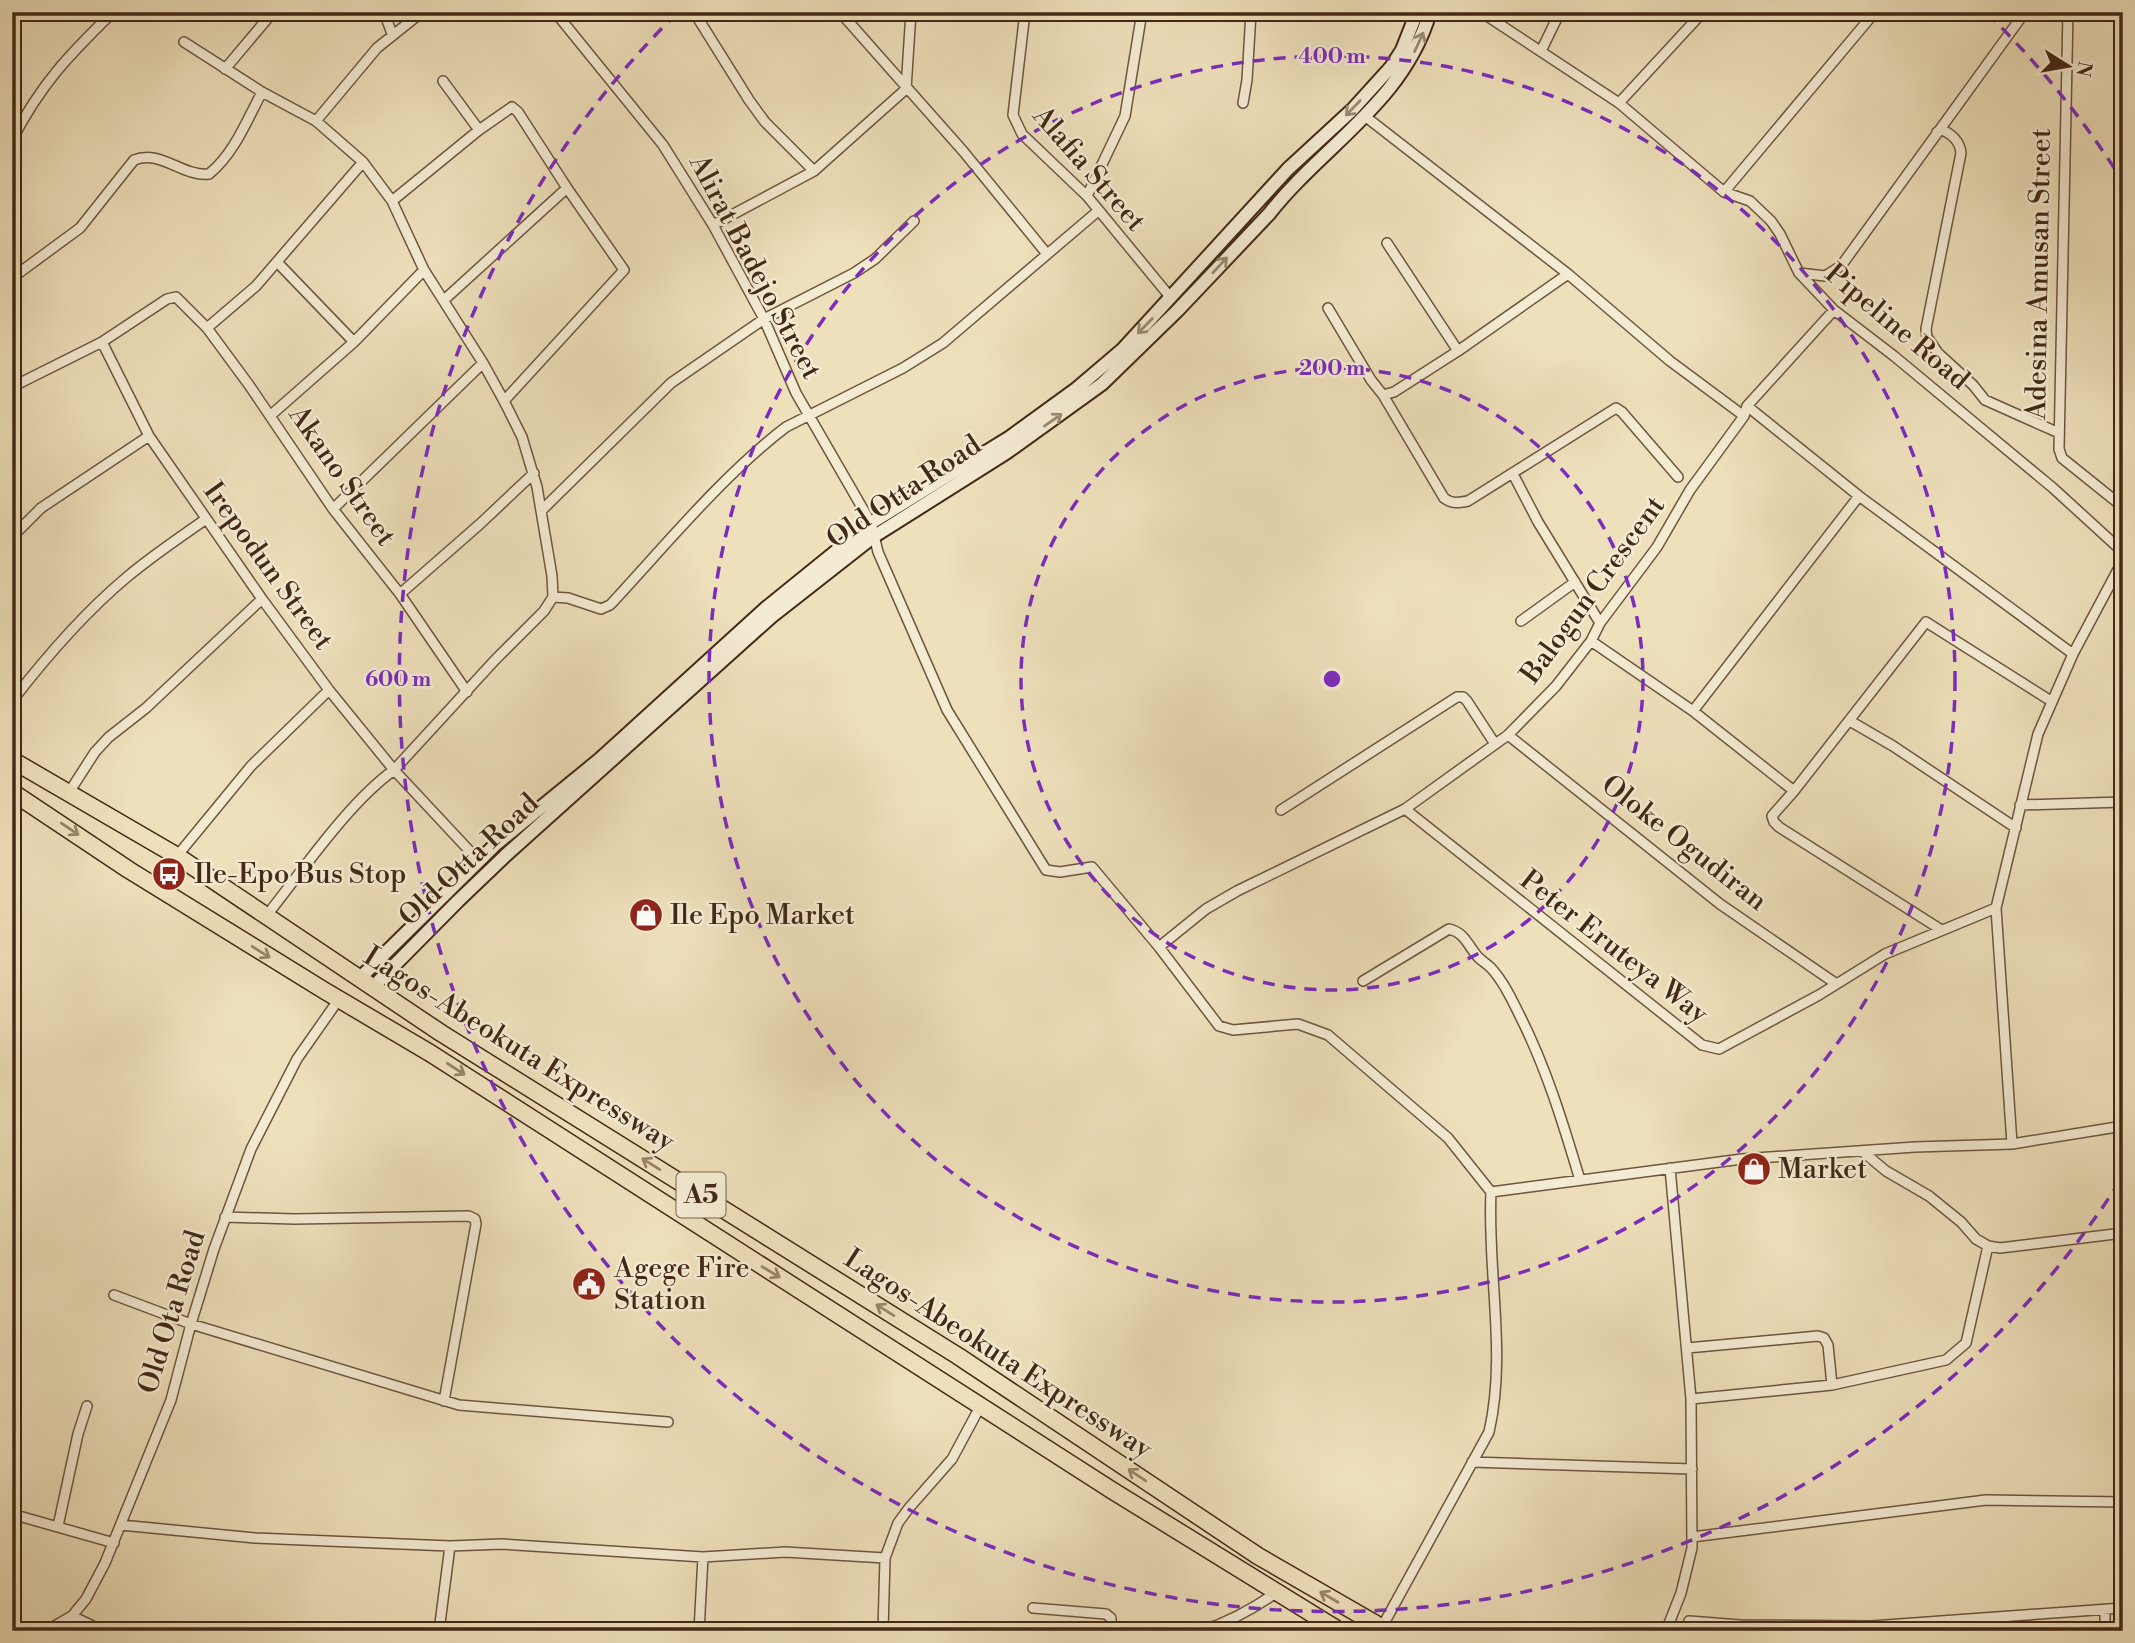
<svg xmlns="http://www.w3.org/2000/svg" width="2135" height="1643" viewBox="0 0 2135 1643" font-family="'Libre Bodoni',serif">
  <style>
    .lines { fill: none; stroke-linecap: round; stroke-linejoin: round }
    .minor-casing { stroke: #6d5640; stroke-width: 12 }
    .secondary-casing { stroke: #422817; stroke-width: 16 }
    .trunk-casing { stroke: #422817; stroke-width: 19 }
    .minor { stroke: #f4ebd3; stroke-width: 9 }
    .secondary { stroke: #f4ebd3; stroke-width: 12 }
    .trunk { stroke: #eee0bb; stroke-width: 16 }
    .oneway { stroke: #9b8a75 }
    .oneway2 { stroke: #988469 }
    .ring { fill: none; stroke: #7b2cbf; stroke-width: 3.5; stroke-dasharray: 12 9 }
    .labels { text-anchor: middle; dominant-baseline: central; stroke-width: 5; stroke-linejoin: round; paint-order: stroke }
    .shield { fill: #f4ebd3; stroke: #77624f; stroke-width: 2 }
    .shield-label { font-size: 26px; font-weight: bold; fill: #422817 }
    .street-label { font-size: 28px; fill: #422817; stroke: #f4ebd3 }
    .poi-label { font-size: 28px; fill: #422817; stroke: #f4ebd3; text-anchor: start }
    .centre { fill: #7b2cbf; stroke: #f4ebd3; stroke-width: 3.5 }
    .ring-label { font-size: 21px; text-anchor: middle; font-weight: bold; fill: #7b2cbf; stroke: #f4ebd3; stroke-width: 5; stroke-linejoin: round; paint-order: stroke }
  </style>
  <rect width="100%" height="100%" fill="#eee0bb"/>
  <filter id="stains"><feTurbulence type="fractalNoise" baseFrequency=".00286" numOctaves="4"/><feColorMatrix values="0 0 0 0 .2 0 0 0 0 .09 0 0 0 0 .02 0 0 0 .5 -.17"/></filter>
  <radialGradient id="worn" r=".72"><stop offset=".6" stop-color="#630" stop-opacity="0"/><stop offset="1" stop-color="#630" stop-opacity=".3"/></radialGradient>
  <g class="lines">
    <!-- minor casing -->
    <g class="minor-casing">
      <path id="minor" d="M384,12L392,34
        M555,12L663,145L713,225L764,319L796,393L871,523L878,552L947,710L1046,870L1060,872L1092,867L1159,947L1219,1026L1233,1030L1298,1024L1328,1035L1448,1138L1491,1192
        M694,12L749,100L765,122L814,171
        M840,12L963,151L1047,254
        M1025,12L1013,115L1022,134L1087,196L1171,298
        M1481,12L1619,103L1724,192L1750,201L1771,221L1780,234L1799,273L1834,310L1894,356L2053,488L2123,552
        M2068,12L2059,449L2062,458L2123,507
        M184,42L262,92
        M1541,51L1560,12
        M225,69L273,12
        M443,81L479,130
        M1243,103L1247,80L1251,12
        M1619,103L1703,12
        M1366,117L1568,274L1670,361L1744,416
        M316,121L377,48L422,12
        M1937,132L1942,130C1952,134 1960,142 1961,153L1926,329L1927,337L1938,353L1973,385L1985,400L2059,433
        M12,140C41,84 68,56 113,12
        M1724,192L1875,12
        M1087,196L1125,116L1142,12
        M392,201L479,130L512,107L518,112L567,188L624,270L504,401
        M713,225L814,171L906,89L911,12
        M1387,243L1458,351
        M277,262L354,342
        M1799,273L1825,276L1841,266L2025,12
        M12,278L80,228L134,160C160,149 183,177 209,174C234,154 247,120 262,92L316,121L363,162L392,201L424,270L483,363L504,401L522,437L537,487L552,576L553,597L544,611L495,660L394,770C349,802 303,870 267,915
        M444,300L567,188
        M1328,308L1371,380L1383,395L1394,392L1458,351L1568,274
        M207,328L256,286L363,162
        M102,342L149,436L262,599L329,690L394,770L479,861
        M12,387L102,342L167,299L176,297L207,328L249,385L333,509L400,594L467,692
        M1383,395L1444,498C1452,504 1458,503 1468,501L1616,408L1622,412L1678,477
        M1747,406L1859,496L2073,654
        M271,415L354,342L424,270
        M1513,474L1538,522L1600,623
        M333,509L483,363
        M541,511L671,383L764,319L854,273L875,259L914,221
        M12,537L41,508L149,436
        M400,594L480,524L534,473
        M553,597L568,598L601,609L610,605C664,547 723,475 786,427L903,368L943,343L1098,211
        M1521,621L1575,582
        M1591,641L1693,711L1794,791
        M12,701C46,657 84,613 127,577C152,556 179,538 206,519
        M1693,711L1859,496
        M1850,721L1893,746L2016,828
        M1508,735L1720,904L1835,983
        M68,794L95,752L109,737L146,708L262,599
        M2020,805L2123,802
        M1405,809L1702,1045L1719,1049L1819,995L1885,954L1996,908
        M1281,810L1457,697H1463L1467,701L1495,744
        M177,856L251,766L329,690
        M1940,929L1779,827L1774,822L1772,816L1794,791L1926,622L2051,701
        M1159,947L1206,909L1237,891L1405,809L1508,735L1556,686L1591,641L1600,623L1657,547L1690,490L1744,416L1747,406L1834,310
        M1363,981L1449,929C1466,933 1468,947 1479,958C1482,961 1487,964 1491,968C1503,981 1511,998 1519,1014C1546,1067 1563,1123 1580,1180
        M2012,1144L1996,908L2038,734L2073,654L2123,560
        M1862,1151L1886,1171L1929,1196L1961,1222L1976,1239L1988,1246L2000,1248L2123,1233
        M1491,1192L1742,1159L1915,1147L2012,1144L2123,1126
        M225,1217L294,1219L469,1216L475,1219L476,1224L444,1401
        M114,1295L191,1324L459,1405L668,1422
        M1687,1348L1818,1336L1824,1338L1828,1345L1832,1385
        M1691,1399L1832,1385L1946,1360L1966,1343L1988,1246
        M1472,1462L1692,1469
        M12,1514L114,1543
        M121,1525L255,1538L450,1546L502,1544L703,1557L785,1552L885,1558
        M58,1526L78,1434L87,1406
        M1692,1537L1986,1500L2123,1502
        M1033,1608L1106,1614L1111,1618V1631
        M2105,1610V1631
        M72,1616L103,1631
        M1993,1618L1994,1631
        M1689,1621L1740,1625L1872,1626L2123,1608
        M1382,1627L1489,1432C1507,1354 1487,1271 1491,1192
        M46,1631L72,1616L86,1599L105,1563L171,1400L191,1324L214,1249L251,1149L297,1059L339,999
        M439,1631L450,1546
        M699,1631L703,1557
        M883,1631L885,1558L898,1523L909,1508L952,1459L981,1405
        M1201,1631C1229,1622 1253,1609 1277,1592
        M1666,1631L1681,1593L1692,1548L1691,1399L1670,1168"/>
    </g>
    <!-- secondary casing -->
    <g class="secondary-casing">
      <path id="secondary" d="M359,979L496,844L600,759L766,608L871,523L1010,437L1076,389L1123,349L1288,169L1352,110L1391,67L1402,50L1417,12
        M372,988L458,901L506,855L771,617L873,537L1006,453L1102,384L1177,311L1269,214C1323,145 1404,102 1430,12"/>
    </g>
    <!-- trunk casing -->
    <g class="trunk-casing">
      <path id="trunk" d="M12,760L177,856L441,1033L958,1356L1258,1556L1388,1631
        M12,792L129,870L325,991L430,1053L1113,1491L1340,1631"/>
    </g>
    <!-- minor -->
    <use href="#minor" class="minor"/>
    <!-- secondary -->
    <use href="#secondary" class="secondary"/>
    <!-- trunk -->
    <use href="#trunk" class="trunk"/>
  </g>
  <!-- one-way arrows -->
  <defs><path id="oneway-shaft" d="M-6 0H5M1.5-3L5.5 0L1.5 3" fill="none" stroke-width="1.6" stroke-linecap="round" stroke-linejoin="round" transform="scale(1.75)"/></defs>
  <g class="oneway">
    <use href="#oneway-shaft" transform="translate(1419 42) rotate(-65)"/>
    <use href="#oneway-shaft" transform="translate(1353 108) rotate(134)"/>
    <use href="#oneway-shaft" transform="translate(1220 265) rotate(-47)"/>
    <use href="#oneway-shaft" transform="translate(1145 326) rotate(134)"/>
    <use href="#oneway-shaft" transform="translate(1053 420) rotate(-35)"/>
  </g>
  <g class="oneway2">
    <use href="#oneway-shaft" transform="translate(70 829) rotate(34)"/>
    <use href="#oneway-shaft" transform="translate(261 952) rotate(32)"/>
    <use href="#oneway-shaft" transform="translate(456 1069) rotate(33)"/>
    <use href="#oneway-shaft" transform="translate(651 1164) rotate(-148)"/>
    <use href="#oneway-shaft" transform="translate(771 1272) rotate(31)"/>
    <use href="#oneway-shaft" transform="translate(885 1310) rotate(-148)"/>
    <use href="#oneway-shaft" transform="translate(1137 1475) rotate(-146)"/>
    <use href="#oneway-shaft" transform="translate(1329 1597) rotate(-150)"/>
  </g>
  <!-- distance rings -->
  <g class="ring">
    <circle cx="1332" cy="679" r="311"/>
    <circle cx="1332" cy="679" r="623"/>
    <path d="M2120 1181A934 934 0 1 1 677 13M1987 13A934 934 0 0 1 2120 177"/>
  </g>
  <!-- icons -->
  <defs>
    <g id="bus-disc" transform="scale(1.75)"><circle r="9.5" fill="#8f2418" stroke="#f4ebd3"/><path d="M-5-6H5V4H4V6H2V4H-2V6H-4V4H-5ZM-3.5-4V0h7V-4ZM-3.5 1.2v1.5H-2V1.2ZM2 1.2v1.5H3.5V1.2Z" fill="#fff"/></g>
    <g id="shop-disc" transform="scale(1.75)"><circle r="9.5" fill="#8f2418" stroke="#f4ebd3"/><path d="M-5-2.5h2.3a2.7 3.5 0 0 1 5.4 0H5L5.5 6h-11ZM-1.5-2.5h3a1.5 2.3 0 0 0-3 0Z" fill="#fff"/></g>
    <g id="civic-disc" transform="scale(1.75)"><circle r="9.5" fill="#8f2418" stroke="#f4ebd3"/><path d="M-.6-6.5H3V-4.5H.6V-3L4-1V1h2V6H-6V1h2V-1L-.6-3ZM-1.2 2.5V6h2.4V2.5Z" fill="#fff"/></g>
  </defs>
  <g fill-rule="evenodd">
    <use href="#bus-disc" x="169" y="874"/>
    <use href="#shop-disc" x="646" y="915"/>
    <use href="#shop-disc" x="1754" y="1169"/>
    <use href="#civic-disc" x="589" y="1284"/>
  </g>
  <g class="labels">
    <!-- shield labels -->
    <rect class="shield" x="676.5" y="1172.5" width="49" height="45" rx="5"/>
    <g class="shield-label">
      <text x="701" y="1195">A5</text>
    </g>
    <!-- street labels -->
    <g class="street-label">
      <text transform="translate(1089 169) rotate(49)">Alafia Street</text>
      <text transform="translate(755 267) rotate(62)">Alirat Badejo Street</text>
      <text transform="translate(2039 274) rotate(-89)">Adesina Amusan Street</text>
      <text transform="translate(1897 327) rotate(40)">Pipeline Road</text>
      <text transform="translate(342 476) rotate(55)">Akano Street</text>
      <text transform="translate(904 492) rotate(-34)">Old Otta Road</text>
      <text transform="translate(268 566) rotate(54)">Irepodun Street</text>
      <text transform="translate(1593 590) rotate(-54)">Balogun Crescent</text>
      <text transform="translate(1684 843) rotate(38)">Oloke Ogudiran</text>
      <text transform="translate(469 860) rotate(-43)">Old Otta Road</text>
      <text transform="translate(1614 947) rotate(38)">Peter Eruteya Way</text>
      <text transform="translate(519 1049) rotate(32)">Lagos-Abeokuta Expressway</text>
      <text transform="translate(172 1312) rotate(-73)">Old Ota Road</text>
      <text transform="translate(998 1354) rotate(33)">Lagos-Abeokuta Expressway</text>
    </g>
    <!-- poi labels -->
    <g class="poi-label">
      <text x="194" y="874">Ile-Epo Bus Stop</text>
      <text x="670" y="915">Ile Epo Market</text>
      <text x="1778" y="1169">Market</text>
      <text x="614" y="1268">Agege Fire<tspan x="614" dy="32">Station</tspan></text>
    </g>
  </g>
  <circle cx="1332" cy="679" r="10" class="centre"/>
  <g class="ring-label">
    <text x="1332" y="63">400 m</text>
    <text x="1332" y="375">200 m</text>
    <text x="398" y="686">600 m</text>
  </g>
  <!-- margin -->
  <rect width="2135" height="1643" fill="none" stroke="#eee0bb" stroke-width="42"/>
  <rect x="14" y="14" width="2107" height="1615" fill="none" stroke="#422817" stroke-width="3.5"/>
  <rect x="21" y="21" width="2093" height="1601" fill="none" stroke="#422817" stroke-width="2"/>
  <!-- north arrow -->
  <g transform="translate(2068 66) rotate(101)" stroke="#f4ebd3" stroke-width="5" paint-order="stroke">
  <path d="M0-5L12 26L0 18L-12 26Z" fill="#422817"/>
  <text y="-10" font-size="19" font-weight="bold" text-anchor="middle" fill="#422817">N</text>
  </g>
  <rect width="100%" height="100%" filter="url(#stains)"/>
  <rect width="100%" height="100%" fill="url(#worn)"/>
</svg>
